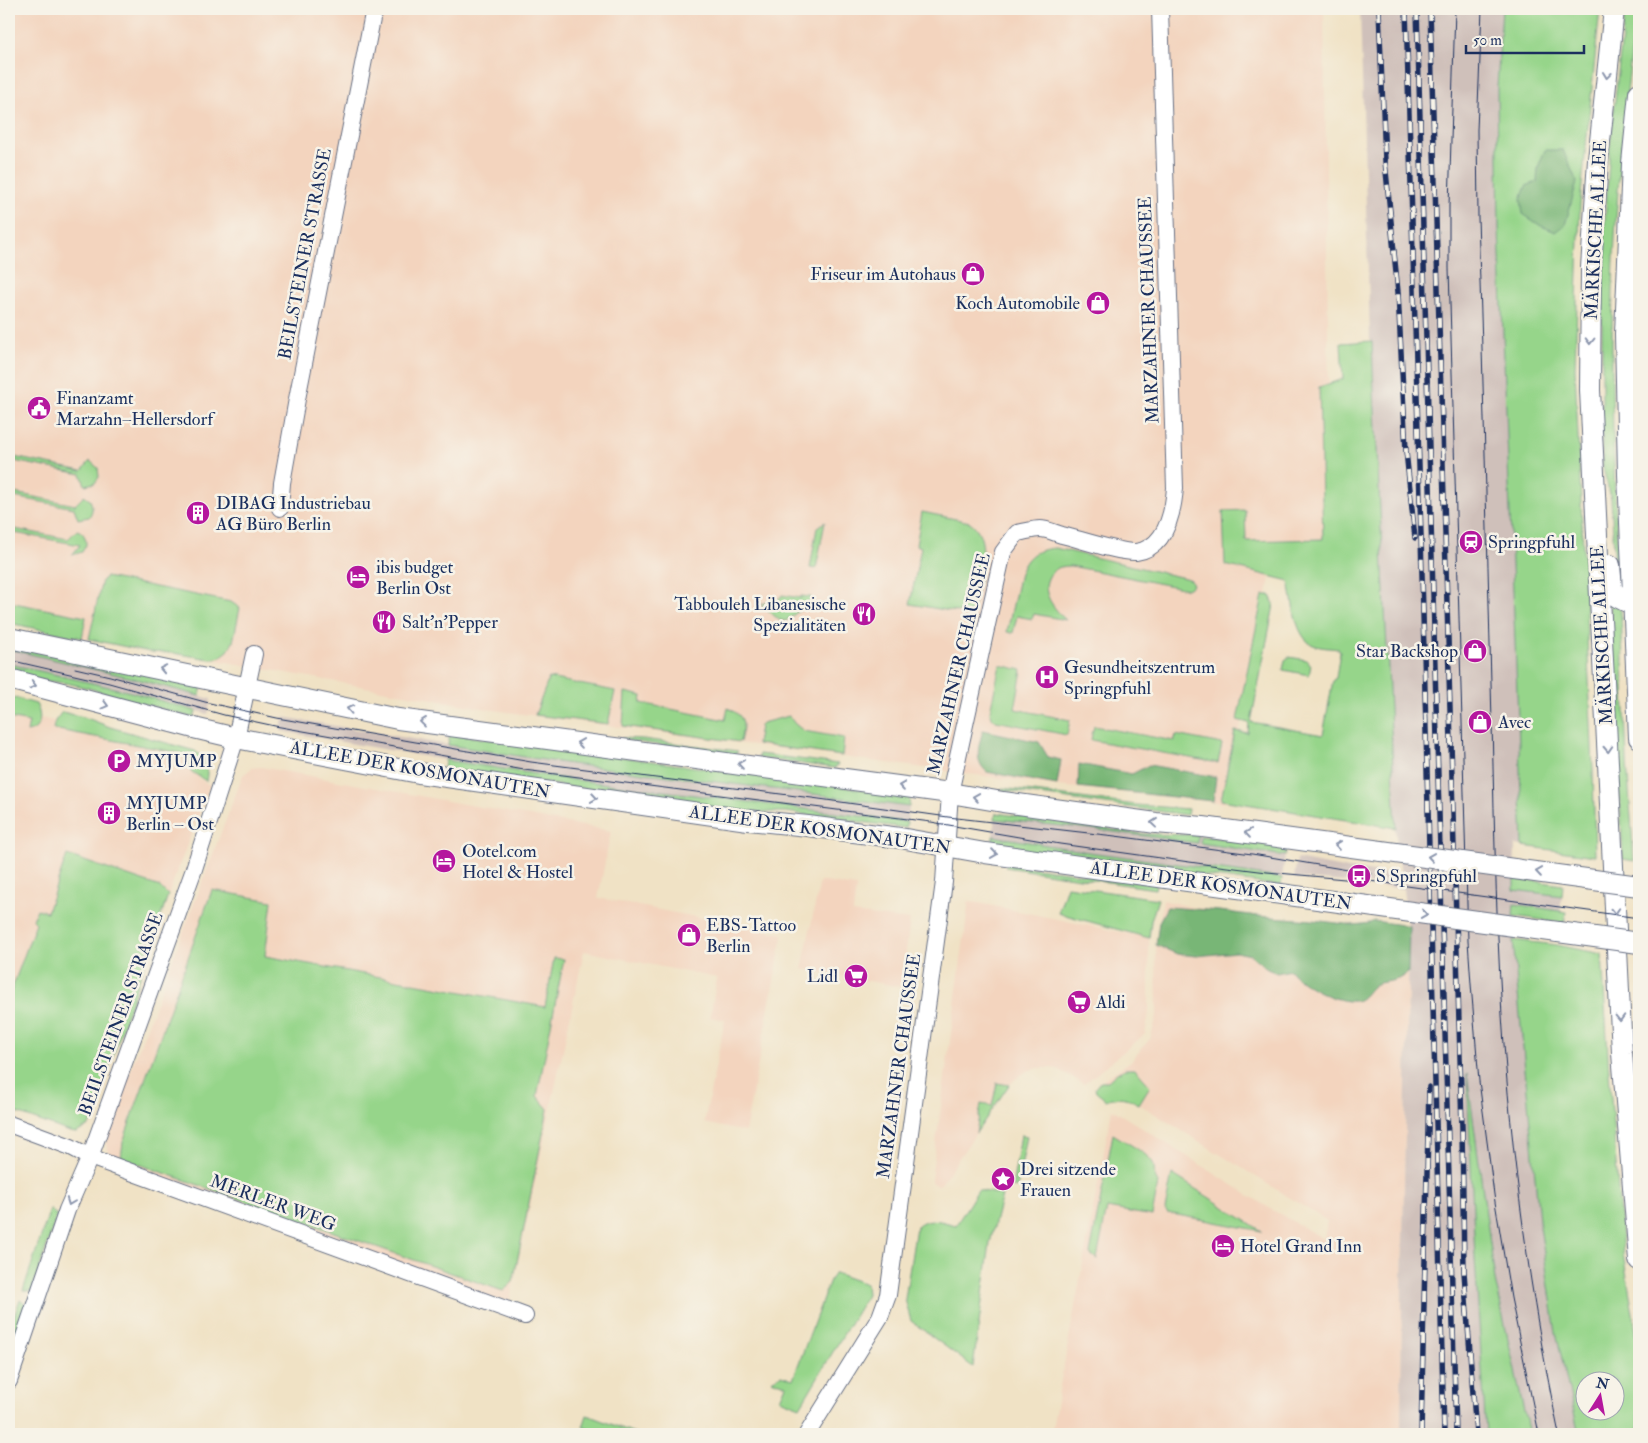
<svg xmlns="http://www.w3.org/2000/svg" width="1648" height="1443" viewBox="0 0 1648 1443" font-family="'IM FELL Double Pica',serif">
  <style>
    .built { fill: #f3d4be }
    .industrial { fill: #cfc0ba }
    .green { fill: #96d58a; stroke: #588274; fill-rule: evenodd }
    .forest { fill: #78b676; stroke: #4a726a }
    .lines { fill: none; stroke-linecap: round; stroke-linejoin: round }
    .minor-casing { stroke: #666e82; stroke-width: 18 }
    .major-casing { stroke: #666e82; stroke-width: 22 }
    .minor { stroke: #fff; stroke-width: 16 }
    .major { stroke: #fff; stroke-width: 20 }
    .tram { stroke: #1b2f5e; stroke-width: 1 }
    .rail-casing { stroke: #1b2f5e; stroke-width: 5.5 }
    .rail { stroke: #f7f3e8; stroke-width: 4; stroke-dasharray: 11; stroke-linecap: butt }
    .major-bridge-casing { stroke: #666e82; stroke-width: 22; stroke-linecap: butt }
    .major-bridge { stroke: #fff; stroke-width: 20 }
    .oneway { stroke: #8d97ae }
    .labels { text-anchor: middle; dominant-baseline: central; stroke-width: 5; stroke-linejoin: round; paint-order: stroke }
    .street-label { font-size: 18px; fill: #1b2f5e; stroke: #f7f3e8 }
    .poi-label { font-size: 18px; fill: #1b2f5e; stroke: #f7f3e8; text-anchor: start }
  </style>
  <rect width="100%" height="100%" fill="#f7f3e8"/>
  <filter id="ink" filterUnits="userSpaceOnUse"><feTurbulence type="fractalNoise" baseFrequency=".02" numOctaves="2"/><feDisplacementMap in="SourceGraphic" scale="10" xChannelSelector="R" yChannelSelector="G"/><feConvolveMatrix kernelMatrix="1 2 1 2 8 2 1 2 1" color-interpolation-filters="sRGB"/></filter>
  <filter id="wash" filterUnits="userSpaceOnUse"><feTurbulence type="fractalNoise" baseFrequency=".0096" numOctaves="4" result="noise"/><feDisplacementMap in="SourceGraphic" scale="20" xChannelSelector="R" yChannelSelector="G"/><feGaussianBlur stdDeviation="1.12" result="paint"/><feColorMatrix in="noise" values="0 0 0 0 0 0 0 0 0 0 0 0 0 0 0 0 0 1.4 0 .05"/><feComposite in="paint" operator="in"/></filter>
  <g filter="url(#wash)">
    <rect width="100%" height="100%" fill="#f0e2c5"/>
    <!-- built -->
    <path class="built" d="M9,9H1324L1331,576L1270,578L1225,803L1058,786L493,710L210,659L173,653L150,652L9,623Z
      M9,711L193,752L191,768L200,779L210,785L168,895L160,887L67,856L47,912L37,909L33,919L36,922L9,1023Z
      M261,767L611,831L598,898L783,934L745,1132L704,1123L725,1020L710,1017L717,978L584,951L509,1305L117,1162L110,1154L106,1144L107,1132L243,775L252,768Z
      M820,881L856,887L853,913L910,920L901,987L802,969Z
      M1163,900L1191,907L1257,916L1409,934L1402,1285L1401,1434H1051L1112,1109L1269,1208L1324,1239L1327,1221L1139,1104L1150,1086H1109L1101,1081L1131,1061L1150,1039L1157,1016L1156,945Z
      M969,901L1149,938V1013L1145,1034L1084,1084L1058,1069L1049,1068H1038L1027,1071L1018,1077L1009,1085L941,1184L938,1185L932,1183L931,1180Z"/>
    <!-- industrial -->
    <path class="industrial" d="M1360,9H1502L1497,88L1499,230L1523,846L1515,845L1514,890L1562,896L1560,911L1514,904L1513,940L1556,1333L1579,1434H1529L1495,1280L1467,1082L1475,1258L1486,1434H1401L1402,1285L1409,934L1403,889L1347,882L1294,878L1297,859L1348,869L1401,875L1395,828L1371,371Z
      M9,649L136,679L211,699L208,714L131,692L9,664Z
      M283,717L448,745L571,764L806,793L909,807L907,822L568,779L445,760L281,731Z
      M995,819L1092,829L1197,843L1198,835L1201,836V843L1285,856L1282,878L1088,852L993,836Z"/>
    <!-- green -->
    <path class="green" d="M1502,9H1600L1580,205L1575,369L1593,769L1595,856L1523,846L1499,230L1497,88Z
      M1625,9H1636C1626,102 1615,195 1613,289C1610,385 1614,481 1619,577L1615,570L1611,499L1603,468L1602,444V266L1610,146Z
      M1372,341L1373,370L1396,828L1221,800L1235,731L1248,733L1249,723L1237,720L1263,595H1270L1274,605L1251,722L1323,735L1333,680L1336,678L1340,651L1339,649C1331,648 1323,648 1316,646C1294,640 1293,600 1289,581L1225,565L1223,511L1245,510L1246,541L1323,539L1319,387L1343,379L1341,343Z
      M9,456L82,471L90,461L98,468L99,477L95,483L85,485L81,474L9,460Z
      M9,492L75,505L84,496L90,500C93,507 93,511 89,517L78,519L74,508L9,496Z
      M922,512L970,522C995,540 977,587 972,612L968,614L910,604L921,547L916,545Z
      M825,522L816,569L810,568L817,527Z
      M9,528L68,539L77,530C84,532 86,538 86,545L82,552L72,555L80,545L9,532Z
      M1055,548L1189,579L1191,580L1193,585L1187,589L1071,566C1062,566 1055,567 1050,575C1039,591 1054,609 1066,620L1034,614L1032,619L1017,616L1013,633L1007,632L1020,573C1028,554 1036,550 1055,548Z
      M106,577L231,602L240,608L233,642L228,651L220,657L215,659H210L173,653L150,652L89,639L102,580Z
      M782,595L801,598V596L811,597L810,602L786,621L779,620L761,604L778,600Z
      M1610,598H1613L1621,611L1627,761L1634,861L1623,859Z
      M9,602L86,617L82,638L9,623Z
      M9,646L202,685L200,696L136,679L9,649Z
      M1289,657L1307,660L1311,665L1309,675L1283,670L1285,660Z
      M9,664L131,692L196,711L194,718L88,688L66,683L37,680L9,672Z
      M1000,665L1022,670L1015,709L1070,720L1067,735L996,721L992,717L990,711Z
      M549,678L615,691L608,724L535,715Z
      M625,692L642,696L641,703L725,720L728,708C747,718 744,723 740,742L623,726Z
      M9,696L36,704C42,715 42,730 27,732L29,722L9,718Z
      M62,712L84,717L110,727L195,751C206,759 209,769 206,781L192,772L187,766L189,756L192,754H185L53,729L55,721Z
      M789,716L795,724L804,731L844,738L842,756L757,744L760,726L762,723Z
      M1094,726L1174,741L1176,735L1222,744L1218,763L1091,740Z
      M450,734L910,796L909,807L806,793L571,764L448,745Z
      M622,738L642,739L738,751L735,755L622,740Z
      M759,754L838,764L835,768L758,758Z
      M445,760L568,779L907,822L906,828L786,812H749L444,769Z
      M1002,788L1136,805L1188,809L1187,815L1002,790Z
      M996,813L1144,834L1198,835L1197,843L1092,829L995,819Z
      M993,836L1088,852L1282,878L1281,886L992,847Z
      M1201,836L1287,846L1285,856L1200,843Z
      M67,855L160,887L168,895L89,1126L76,1133L70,1132L9,1110V997L36,923L33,920L37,909L47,912Z
      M1006,864L1156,884L1155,889L1005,867Z
      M1514,878L1563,885L1562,896L1514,890Z
      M1067,886L1158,899L1151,921L1149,938L1058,913Z
      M212,890L272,901L265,956L545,1007L554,958L564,959L537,1096L548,1109L513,1282L503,1291L121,1158L123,1142Z
      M1514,904L1566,912L1564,923L1513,916Z
      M1513,940L1557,945L1602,954L1609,1072L1623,1253L1639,1350V1434H1579L1556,1333L1539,1220ZM1586,1380H1616V1410H1586Z
      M1125,1069H1135L1150,1086L1139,1104C1127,1097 1118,1095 1106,1100L1096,1092L1095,1088L1101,1081H1108L1117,1073Z
      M1467,1074L1495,1280L1529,1434H1486L1475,1258Z
      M997,1083L1009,1085L976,1133L981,1104L992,1106Z
      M1113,1134C1122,1140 1149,1154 1153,1163C1156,1171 1152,1173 1158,1183L1152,1216L1107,1208L1097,1259L1090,1254Z
      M1021,1135L1027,1136L1017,1188L1012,1187Z
      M1172,1174L1262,1231L1167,1213L1165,1210Z
      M978,1190L1002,1195L990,1243L973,1367L911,1321L905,1299L916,1227C928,1215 942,1222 956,1225Z
      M50,1209L57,1215L32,1291H23Z
      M835,1273L866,1284L867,1295L800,1407L780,1399L786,1385L771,1380L781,1375L793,1379L830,1280Z
      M20,1299L27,1305L9,1357V1331Z
      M587,1415L637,1434H602L583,1427Z"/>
    <!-- forest -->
    <path class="forest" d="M1545,150H1563L1577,182L1565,225L1556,232L1541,226L1523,214L1521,200L1526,186L1537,182L1538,167Z
      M983,730L1039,742L1048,757L1061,760L1057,785L987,772C973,760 979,746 983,730Z
      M1079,764L1132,774L1149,765L1216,777L1213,801L1078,787Z
      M1167,907L1219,911L1257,916L1312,920L1354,925L1370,923L1374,921L1409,926L1408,973C1404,975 1400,979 1395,980C1389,982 1381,982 1376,984C1368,988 1364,1000 1355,1001C1336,1003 1301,985 1290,970L1277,973L1267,969L1251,955L1236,952L1197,956L1177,954L1156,945L1159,922Z"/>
  </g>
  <g filter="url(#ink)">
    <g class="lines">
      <!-- minor casing -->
      <g class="minor-casing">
        <path id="minor" d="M280,508L282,483L297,399L374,9
          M9,1124L71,1147L90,1157L525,1316
          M9,1381L67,1210L90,1157L193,872L236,738L254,654
          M807,1434L870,1333L880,1317L888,1295L944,882L950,793L1003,552L1017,533C1024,532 1033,529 1040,529C1047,529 1055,533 1062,535C1079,539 1120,553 1136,552C1166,548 1173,512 1175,488L1160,9"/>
      </g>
      <!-- major casing -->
      <g class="major-casing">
        <path id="major" d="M1614,9L1598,160L1591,268L1590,390L1622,1053L1639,1260
          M1639,93L1632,163L1625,334L1628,474L1639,738
          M1610,565L1612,588L1617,597L1633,605
          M9,638L398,719L950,793L1003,802L1156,823L1203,827L1381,851
          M9,679L198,729L236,738L419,773L748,820L808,826L900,838L985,853L1375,907
          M1514,869L1564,876
          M1514,926L1558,932"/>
      </g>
      <!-- minor -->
      <use href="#minor" class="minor"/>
      <!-- major -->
      <use href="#major" class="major"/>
      <!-- tram -->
      <path class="tram" d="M1455,9L1449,206V268L1463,757L1468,941L1471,984L1479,1081L1495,1202L1511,1298L1539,1434
        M1482,9L1477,130L1478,217C1483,372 1487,528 1491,683C1494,794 1495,904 1502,1015C1511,1156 1530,1296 1559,1434
        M9,660L109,683L224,715L275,726L524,770L931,822L1060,844L1211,865L1267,872L1378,882L1639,918
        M75,668L110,676L205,702L277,718L531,762L812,798L948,817L1115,836L1252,854L1372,874"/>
      <!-- rail casing -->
      <g class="rail-casing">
        <path id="rail" d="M1379,9L1385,161L1398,292L1406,451L1415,538
          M1406,9L1421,535L1444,1434
          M1417,9L1456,1434
          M1430,9L1462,1127L1464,1272L1476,1434
          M1421,1434L1429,1087"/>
      </g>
      <!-- rail -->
      <use href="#rail" class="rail"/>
      <!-- major-bridge casing -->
      <g class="major-bridge-casing">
        <path id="major-bridge" d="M1381,851L1514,869
          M1564,876L1639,886
          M1375,907L1514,926
          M1558,932L1639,943"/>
      </g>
      <!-- major-bridge -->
      <use href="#major-bridge" class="major-bridge"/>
    </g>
    <!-- one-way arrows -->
    <defs><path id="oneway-chevron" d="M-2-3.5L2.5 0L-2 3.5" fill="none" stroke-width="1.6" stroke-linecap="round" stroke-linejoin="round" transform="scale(1.25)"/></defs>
    <g class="oneway">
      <use href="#oneway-chevron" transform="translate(1607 75) rotate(96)"/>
      <use href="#oneway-chevron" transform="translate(1590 341) rotate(91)"/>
      <use href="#oneway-chevron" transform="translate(163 669) rotate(-169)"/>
      <use href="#oneway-chevron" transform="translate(33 685) rotate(15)"/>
      <use href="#oneway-chevron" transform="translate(105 705) rotate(15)"/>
      <use href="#oneway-chevron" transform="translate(350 709) rotate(-168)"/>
      <use href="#oneway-chevron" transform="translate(423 722) rotate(-173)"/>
      <use href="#oneway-chevron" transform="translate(580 743) rotate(-172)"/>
      <use href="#oneway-chevron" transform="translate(1608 749) rotate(87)"/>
      <use href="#oneway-chevron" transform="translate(741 764) rotate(-172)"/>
      <use href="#oneway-chevron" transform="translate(902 786) rotate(-172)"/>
      <use href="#oneway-chevron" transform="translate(976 797) rotate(-171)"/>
      <use href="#oneway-chevron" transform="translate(594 798) rotate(8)"/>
      <use href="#oneway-chevron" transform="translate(1154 823) rotate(-174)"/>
      <use href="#oneway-chevron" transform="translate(1248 833) rotate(-172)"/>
      <use href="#oneway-chevron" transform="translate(1338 845) rotate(-172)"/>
      <use href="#oneway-chevron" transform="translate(994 854) rotate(8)"/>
      <use href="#oneway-chevron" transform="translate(1431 857) rotate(-172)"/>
      <use href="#oneway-chevron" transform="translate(1539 872) rotate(-172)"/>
      <use href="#oneway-chevron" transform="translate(1615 911) rotate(87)"/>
      <use href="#oneway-chevron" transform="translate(1424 914) rotate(8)"/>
      <use href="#oneway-chevron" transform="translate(1620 1018) rotate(88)"/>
      <use href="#oneway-chevron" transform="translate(70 1202) rotate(111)"/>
    </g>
  </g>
  <!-- icons -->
  <defs>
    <g id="shop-disc" transform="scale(1.25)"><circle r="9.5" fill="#b5179e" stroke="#f7f3e8"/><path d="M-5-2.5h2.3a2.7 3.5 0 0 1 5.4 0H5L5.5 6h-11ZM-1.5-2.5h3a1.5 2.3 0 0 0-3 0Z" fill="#fff"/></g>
    <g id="civic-disc" transform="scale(1.25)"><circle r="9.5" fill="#b5179e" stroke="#f7f3e8"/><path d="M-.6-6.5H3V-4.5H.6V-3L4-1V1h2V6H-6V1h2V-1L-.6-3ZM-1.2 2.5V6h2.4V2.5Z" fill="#fff"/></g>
    <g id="building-disc" transform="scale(1.25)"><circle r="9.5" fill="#b5179e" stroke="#f7f3e8"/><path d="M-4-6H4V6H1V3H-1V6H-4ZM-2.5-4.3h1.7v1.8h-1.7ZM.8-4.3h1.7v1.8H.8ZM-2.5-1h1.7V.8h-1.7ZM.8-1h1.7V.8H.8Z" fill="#fff"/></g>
    <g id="station-disc" transform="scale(1.25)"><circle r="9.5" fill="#b5179e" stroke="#f7f3e8"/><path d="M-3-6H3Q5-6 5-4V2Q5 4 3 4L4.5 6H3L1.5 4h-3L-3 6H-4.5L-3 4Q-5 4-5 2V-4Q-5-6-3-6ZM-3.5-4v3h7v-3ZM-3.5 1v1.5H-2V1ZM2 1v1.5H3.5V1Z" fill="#fff"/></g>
    <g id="hotel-disc" transform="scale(1.25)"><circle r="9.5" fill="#b5179e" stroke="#f7f3e8"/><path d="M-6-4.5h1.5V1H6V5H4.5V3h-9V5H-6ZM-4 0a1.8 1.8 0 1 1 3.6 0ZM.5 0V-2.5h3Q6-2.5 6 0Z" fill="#fff"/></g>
    <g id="restaurant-disc" transform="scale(1.25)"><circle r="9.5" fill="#b5179e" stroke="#f7f3e8"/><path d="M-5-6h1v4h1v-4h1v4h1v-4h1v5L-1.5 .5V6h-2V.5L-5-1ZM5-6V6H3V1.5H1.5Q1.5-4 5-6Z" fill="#fff"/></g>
    <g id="hospital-disc" transform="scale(1.25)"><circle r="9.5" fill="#b5179e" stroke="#f7f3e8"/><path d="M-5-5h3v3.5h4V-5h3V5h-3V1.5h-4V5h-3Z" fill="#fff"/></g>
    <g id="parking-disc" transform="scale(1.25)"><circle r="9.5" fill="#b5179e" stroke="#f7f3e8"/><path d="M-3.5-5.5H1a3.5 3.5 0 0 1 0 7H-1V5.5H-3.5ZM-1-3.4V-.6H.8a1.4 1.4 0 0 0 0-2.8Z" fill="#fff"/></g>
    <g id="bus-disc" transform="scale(1.25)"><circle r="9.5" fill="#b5179e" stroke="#f7f3e8"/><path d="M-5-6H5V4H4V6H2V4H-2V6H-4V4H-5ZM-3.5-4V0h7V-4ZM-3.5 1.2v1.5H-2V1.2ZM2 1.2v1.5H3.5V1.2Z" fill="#fff"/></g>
    <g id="supermarket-disc" transform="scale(1.25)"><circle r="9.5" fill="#b5179e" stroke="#f7f3e8"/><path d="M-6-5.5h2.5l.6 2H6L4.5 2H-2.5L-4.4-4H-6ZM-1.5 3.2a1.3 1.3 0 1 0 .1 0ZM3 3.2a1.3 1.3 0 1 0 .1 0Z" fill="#fff"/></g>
    <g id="sight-disc" transform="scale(1.25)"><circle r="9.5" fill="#b5179e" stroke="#f7f3e8"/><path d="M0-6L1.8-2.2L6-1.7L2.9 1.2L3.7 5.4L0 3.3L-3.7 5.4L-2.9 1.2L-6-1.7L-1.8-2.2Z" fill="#fff"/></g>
  </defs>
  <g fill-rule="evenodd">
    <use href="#shop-disc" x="973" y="274"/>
    <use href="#shop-disc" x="1098" y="303"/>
    <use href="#civic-disc" x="39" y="408"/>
    <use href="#building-disc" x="198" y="513"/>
    <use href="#station-disc" x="1471" y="542"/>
    <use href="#hotel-disc" x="358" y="577"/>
    <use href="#restaurant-disc" x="864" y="614"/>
    <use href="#restaurant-disc" x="384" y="622"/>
    <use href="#shop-disc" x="1475" y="651"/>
    <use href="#hospital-disc" x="1047" y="677"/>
    <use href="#shop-disc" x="1480" y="722"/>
    <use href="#parking-disc" x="119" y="761"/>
    <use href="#building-disc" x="109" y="813"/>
    <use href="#hotel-disc" x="444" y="861"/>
    <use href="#bus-disc" x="1359" y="876"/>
    <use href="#shop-disc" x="689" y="935"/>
    <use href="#supermarket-disc" x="856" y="976"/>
    <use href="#supermarket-disc" x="1079" y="1002"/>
    <use href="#sight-disc" x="1003" y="1179"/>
    <use href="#hotel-disc" x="1223" y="1246"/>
  </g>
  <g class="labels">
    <!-- street labels -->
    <g class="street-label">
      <text transform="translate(1596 230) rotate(-87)">MÄRKISCHE ALLEE</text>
      <text transform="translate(305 254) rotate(-79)">BEILSTEINER STRASSE</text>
      <text transform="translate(1149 310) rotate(-92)">MARZAHNER CHAUSSEE</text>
      <text transform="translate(1602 635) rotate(-93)">MÄRKISCHE ALLEE</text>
      <text transform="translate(959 664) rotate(-77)">MARZAHNER CHAUSSEE</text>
      <text transform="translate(420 770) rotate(10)">ALLEE DER KOSMONAUTEN</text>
      <text transform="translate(820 830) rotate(8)">ALLEE DER KOSMONAUTEN</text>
      <text transform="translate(1221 886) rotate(8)">ALLEE DER KOSMONAUTEN</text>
      <text transform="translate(121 1014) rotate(-70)">BEILSTEINER STRASSE</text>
      <text transform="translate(899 1066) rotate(-82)">MARZAHNER CHAUSSEE</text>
      <text transform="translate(273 1203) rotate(20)">MERLER WEG</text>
    </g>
    <!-- poi labels -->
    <g class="poi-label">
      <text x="956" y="274" text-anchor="end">Friseur im Autohaus</text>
      <text x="1080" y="303" text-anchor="end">Koch Automobile</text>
      <text x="56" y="398">Finanzamt<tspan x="56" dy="21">Marzahn–Hellersdorf</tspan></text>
      <text x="216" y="503">DIBAG Industriebau<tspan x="216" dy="21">AG Büro Berlin</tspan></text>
      <text x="1488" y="542">Springpfuhl</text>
      <text x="376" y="567">ibis budget<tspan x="376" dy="21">Berlin Ost</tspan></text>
      <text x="846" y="604" text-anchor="end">Tabbouleh Libanesische<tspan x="846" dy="21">Spezialitäten</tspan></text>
      <text x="402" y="622">Salt'n'Pepper</text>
      <text x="1458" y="651" text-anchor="end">Star Backshop</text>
      <text x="1064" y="667">Gesundheitszentrum<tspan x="1064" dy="21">Springpfuhl</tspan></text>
      <text x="1498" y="722">Avec</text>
      <text x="136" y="761">MYJUMP</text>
      <text x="126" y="803">MYJUMP<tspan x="126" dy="21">Berlin – Ost</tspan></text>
      <text x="462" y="851">Ootel.com<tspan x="462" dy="21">Hotel &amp; Hostel</tspan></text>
      <text x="1376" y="876">S Springpfuhl</text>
      <text x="706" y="925">EBS-Tattoo<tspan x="706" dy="21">Berlin</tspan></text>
      <text x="838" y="976" text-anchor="end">Lidl</text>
      <text x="1096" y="1002">Aldi</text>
      <text x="1020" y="1169">Drei sitzende<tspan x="1020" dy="21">Frauen</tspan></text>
      <text x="1240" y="1246">Hotel Grand Inn</text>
    </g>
  </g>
  <!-- margin -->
  <rect width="1648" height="1443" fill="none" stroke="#f7f3e8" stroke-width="30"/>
  <!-- north arrow -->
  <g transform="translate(1600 1396) rotate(11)"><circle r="24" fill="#f7f3e8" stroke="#9fa5b1"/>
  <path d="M0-4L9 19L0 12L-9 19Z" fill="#b5179e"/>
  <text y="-8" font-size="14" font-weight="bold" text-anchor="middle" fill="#1b2f5e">N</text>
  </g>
  <!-- scale -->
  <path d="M1466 45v8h118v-8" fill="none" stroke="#1b2f5e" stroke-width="2.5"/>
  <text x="1473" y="45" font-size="15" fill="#1b2f5e" stroke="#f7f3e8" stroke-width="4" paint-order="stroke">50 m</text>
</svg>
